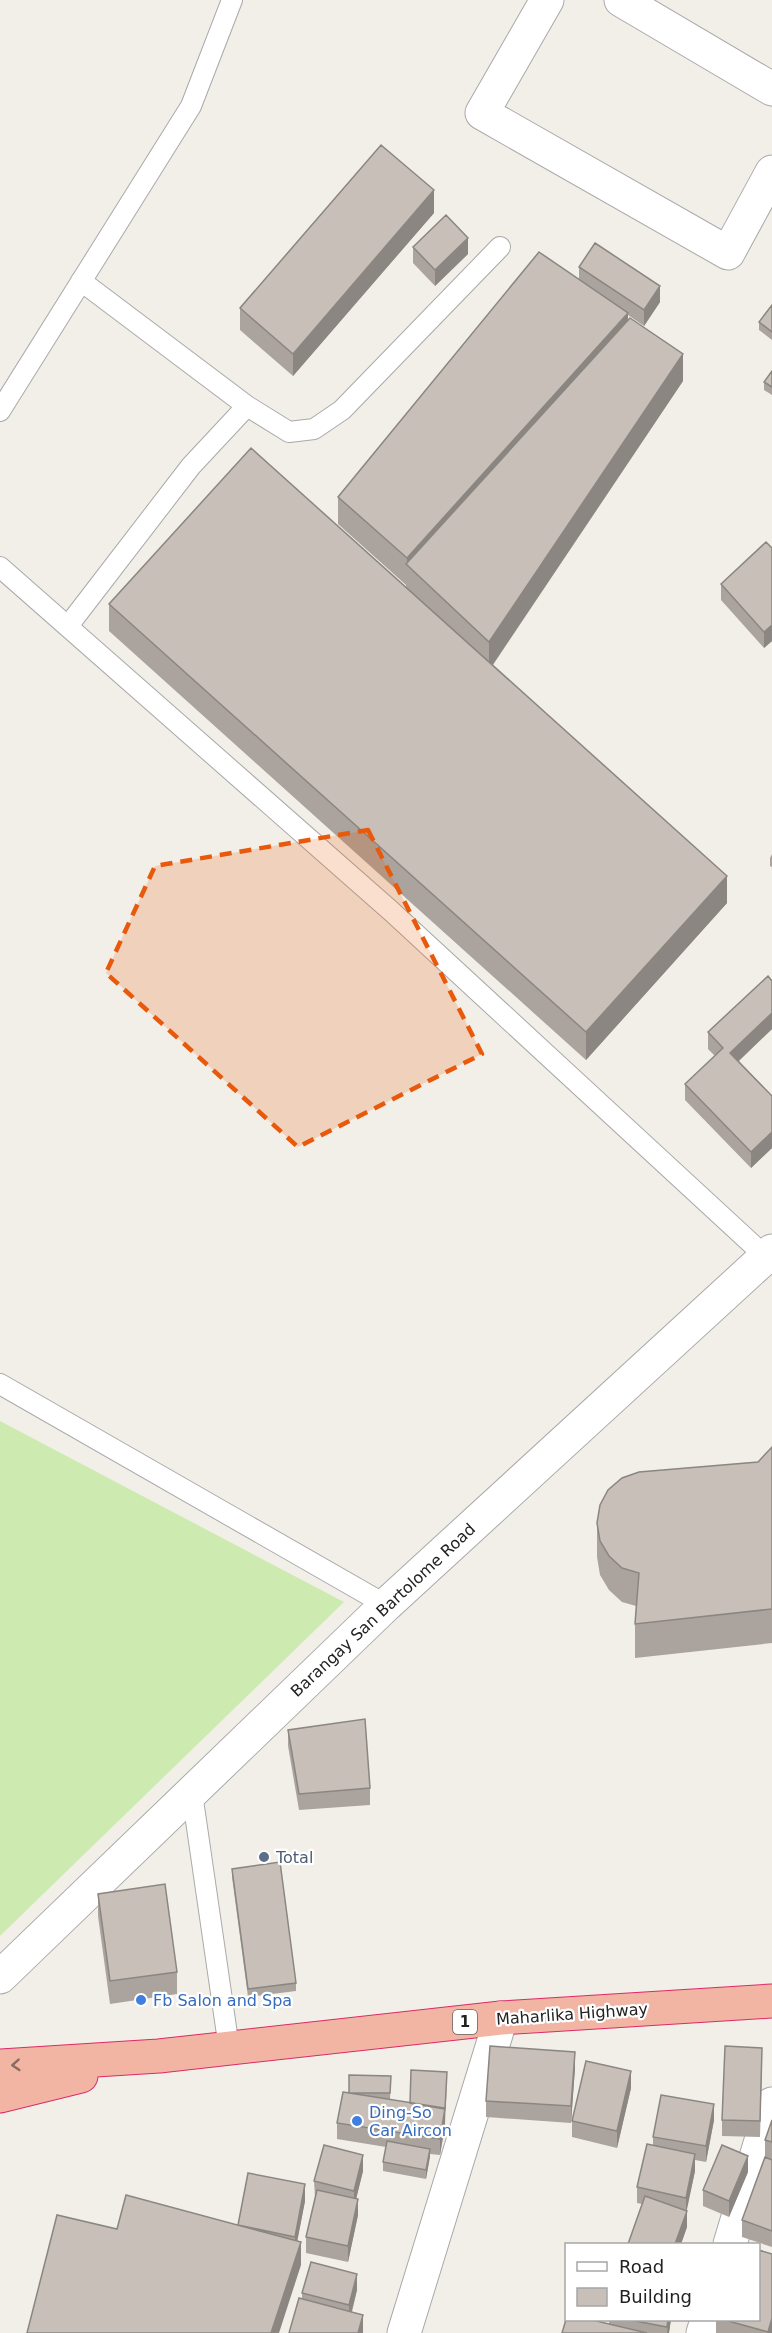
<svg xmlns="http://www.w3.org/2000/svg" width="772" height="2333" viewBox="0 0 772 2333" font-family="'DejaVu Sans',sans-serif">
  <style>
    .grass { fill: #cdebb0 }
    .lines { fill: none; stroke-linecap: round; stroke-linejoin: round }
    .service-casing { stroke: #a9a9a9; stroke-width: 22 }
    .minor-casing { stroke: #a9a9a9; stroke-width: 35 }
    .tertiary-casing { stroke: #a9a9a9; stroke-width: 35 }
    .trunk-casing { stroke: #dc2a67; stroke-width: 35 }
    .service { stroke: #fff; stroke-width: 20 }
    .minor { stroke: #fff; stroke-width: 33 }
    .tertiary { stroke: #fff; stroke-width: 33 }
    .trunk { stroke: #f2b4a3; stroke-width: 33 }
    .wall { fill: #aba49e }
    .shaded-wall { fill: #8b8681 }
    .building { fill: #c7bfb8; stroke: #8b8681; stroke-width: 1.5 }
    .oneway { stroke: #8a6b62 }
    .marked { fill: #e8590c; fill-opacity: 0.2; stroke: #e8590c; stroke-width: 4.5; stroke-dasharray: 12 8; stroke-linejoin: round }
    .service-dot { fill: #5c6f8a; stroke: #fff; stroke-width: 2 }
    .shop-dot { fill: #3f7fe0; stroke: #fff; stroke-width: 2 }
    .labels { text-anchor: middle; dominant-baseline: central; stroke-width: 4.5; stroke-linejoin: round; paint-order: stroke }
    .shield { fill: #fff; stroke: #646464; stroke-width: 1.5 }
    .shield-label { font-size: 15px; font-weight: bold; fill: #222 }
    .street-label { font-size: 16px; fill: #222; stroke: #fff }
    .service-label { font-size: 16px; fill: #4e5e75; stroke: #fff; text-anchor: start }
    .shop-label { font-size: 16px; fill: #366cbe; stroke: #fff; text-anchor: start }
  </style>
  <rect width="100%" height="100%" fill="#f2efe9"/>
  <!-- grass -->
  <path class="grass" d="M0,1421L344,1602L0,1936Z"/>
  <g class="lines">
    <!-- service casing -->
    <g class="service-casing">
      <path id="service" d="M81,281L247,406
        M0,411L191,106L232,0
        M0,567L391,911L766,1257
        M68,626L191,466L247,406L289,432L314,429L342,410L500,247
        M0,1384L386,1605
        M192,1793L229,2048"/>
    </g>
    <!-- minor casing -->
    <g class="minor-casing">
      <path id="minor" d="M547,0L482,113L728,253L772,172
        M621,0L772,89
        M730,2244L772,2104
        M404,2333L501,2018
        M703,2333L707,2320"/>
    </g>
    <!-- tertiary casing -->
    <g class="tertiary-casing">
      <path id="tertiary" d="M0,1977L386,1605L772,1251"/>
    </g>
    <!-- trunk casing -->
    <g class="trunk-casing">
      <path id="trunk" d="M0,2066L159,2056L501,2018L772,2001
        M0,2096L81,2076"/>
    </g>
    <!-- service -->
    <use href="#service" class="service"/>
    <!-- minor -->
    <use href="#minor" class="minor"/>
    <!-- tertiary -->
    <use href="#tertiary" class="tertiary"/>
    <!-- trunk -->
    <use href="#trunk" class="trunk"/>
  </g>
  <!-- wall -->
  <path class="wall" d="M434,213L293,376L240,330V308Z
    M413,247L468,254L435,286L413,263Z
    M579,267L660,302L644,326L628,315V321L683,381L493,665L727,903L586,1060L109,631V604L406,587V585L338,524V497L579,279Z
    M772,305V340L759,330V322Z
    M772,371V395L764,390V382Z
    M772,548V641L764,648L721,600V584Z
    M772,854V867L770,866V858Z
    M772,981V1029L739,1061L772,1096V1148L751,1168L685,1100V1084L715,1056L708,1049V1032Z
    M772,1447V1643L635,1658V1624L636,1606L622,1602L609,1590L600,1575L597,1557V1523L758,1462Z
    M288,1730L370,1788V1805L299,1810L288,1746Z
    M232,1869L296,1983V1991L248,1997L232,1877Z
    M98,1894L177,1972V1994L110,2004L98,1916Z
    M762,2064L760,2137L722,2136V2120Z
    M575,2068L571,2123L486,2117V2101Z
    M391,2076L390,2100L410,2103L447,2080L445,2125L440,2155L430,2154L426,2179L383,2171V2162L386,2147L337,2139V2123L349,2093Z
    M631,2088L617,2148L572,2137V2121Z
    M714,2120L706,2162L695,2160V2171L686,2211L687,2227L681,2244H628L642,2204L637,2203V2187L653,2145V2137Z
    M772,2120V2247L742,2237V2220L765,2157V2140Z
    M363,2171L356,2198L358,2215L348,2262L306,2253V2237L315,2197L314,2181Z
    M748,2172L729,2217L703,2206V2190Z
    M305,2201L297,2241L301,2265L117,2229L238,2225Z
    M357,2290L352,2312L363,2331V2333H289L302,2299V2293Z
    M609,2319H671L669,2333H562L609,2324Z
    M716,2319H759L772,2333H716Z"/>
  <!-- shaded-wall -->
  <path class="shaded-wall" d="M434,190V213L293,376V354Z
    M468,238V254L435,286V270Z
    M660,286V302L644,326V310Z
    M628,313V341L407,565V558Z
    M683,354V381L489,670V642Z
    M772,625V641L764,648V632Z
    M727,876V903L586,1060V1032Z
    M772,1013V1029L730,1069V1053Z
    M772,1132V1148L751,1168V1152Z
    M575,2052V2068L571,2123V2106Z
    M631,2071V2088L617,2148V2131Z
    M714,2104V2120L706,2162V2146Z
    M445,2108V2125L440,2155V2139Z
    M430,2149V2157L426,2179V2170Z
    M695,2154V2171L686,2214V2198Z
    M363,2155V2171L354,2208V2191Z
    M748,2156V2172L729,2217V2201Z
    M305,2184V2201L295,2253V2237Z
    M358,2199V2215L348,2262V2246Z
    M687,2211V2227L681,2244H675Z
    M301,2242V2265L279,2333H271Z
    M357,2274V2290L349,2321V2305Z
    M363,2315V2333H358Z
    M772,2318V2333H768Z
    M668,2319H671L669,2333H667Z"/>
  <!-- building -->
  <path class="building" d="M381,145L434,190L293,354L240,308Z
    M446,215L468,238L435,270L413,247Z
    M595,243L660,286L644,310L579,267Z
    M539,252L628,313L407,558L338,497Z
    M772,305V332L759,322Z
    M630,318L683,354L489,642L406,564Z
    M772,371V387L764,382Z
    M251,448L727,876L586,1032L109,604Z
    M766,542L772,548V625L764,632L721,584Z
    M768,976L772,981V1013L730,1053L772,1096V1132L751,1152L685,1084L723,1048L708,1032Z
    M772,1447V1609L635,1624L639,1573L622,1568L609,1556L600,1541L597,1523L600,1505L608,1490L622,1478L639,1472L758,1462Z
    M365,1719L370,1788L299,1794L288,1730Z
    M280,1862L296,1983L248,1989L232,1869Z
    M165,1884L177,1972L110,1981L98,1894Z
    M490,2046L575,2052L571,2106L486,2101Z
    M725,2046L762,2048L760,2121L722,2120Z
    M586,2061L631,2071L617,2131L572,2121Z
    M411,2070L447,2072L445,2109L410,2103Z
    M349,2075L391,2076L390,2093H349Z
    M343,2092L445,2108L440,2139L337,2123Z
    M661,2095L714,2104L706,2146L653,2137Z
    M772,2120V2142L765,2140Z
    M387,2141L430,2149L426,2170L383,2162Z
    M647,2144L695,2154L686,2198L637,2187Z
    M324,2145L363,2155L354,2191L314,2181Z
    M722,2145L748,2156L729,2201L703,2190Z
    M765,2157L772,2160V2231L742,2220Z
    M248,2173L305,2184L295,2237L238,2225Z
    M317,2190L358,2199L348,2246L306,2237Z
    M126,2195L301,2242L271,2333H27L57,2215L117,2229Z
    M645,2196L687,2211L675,2244H628Z
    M759,2250L772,2254V2318L768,2332L721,2319H759Z
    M311,2262L357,2274L349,2305L302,2293Z
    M299,2298L363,2315L358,2333H289Z
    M567,2316V2319H588L647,2333H562Z
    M625,2319H668L667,2327Z"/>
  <!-- one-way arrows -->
  <defs><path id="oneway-chevron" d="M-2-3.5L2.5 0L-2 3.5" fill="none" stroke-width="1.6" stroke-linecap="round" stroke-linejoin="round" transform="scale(1.5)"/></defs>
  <use class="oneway" href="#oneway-chevron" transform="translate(16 2065) rotate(176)"/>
  <!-- marked area -->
  <path class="marked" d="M368,830L482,1054L298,1147L106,973L155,866Z"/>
  <!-- markers -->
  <circle class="service-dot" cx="264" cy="1857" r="6"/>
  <g class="shop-dot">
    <circle cx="141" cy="2000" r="6"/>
    <circle cx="357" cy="2121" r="6"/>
  </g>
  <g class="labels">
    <!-- shield labels -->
    <rect class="shield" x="453" y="2010" width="24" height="24" rx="4.5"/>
    <g class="shield-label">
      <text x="465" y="2022">1</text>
    </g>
    <!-- street labels -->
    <g class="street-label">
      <text transform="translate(383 1610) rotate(-43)">Barangay San Bartolome Road</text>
      <text transform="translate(572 2014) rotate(-4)">Maharlika Highway</text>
    </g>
    <!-- service labels -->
    <g class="service-label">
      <text x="276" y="1857">Total</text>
    </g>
    <!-- shop labels -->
    <g class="shop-label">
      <text x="153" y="2000">Fb Salon and Spa</text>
      <text x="369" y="2112">Ding-So<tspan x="369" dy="18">Car Aircon</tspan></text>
    </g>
  </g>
  <!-- legend -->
  <rect x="565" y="2243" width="195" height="78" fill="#ffffff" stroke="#a7a7a7" stroke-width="1.5"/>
  <rect x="577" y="2262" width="30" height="9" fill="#ffffff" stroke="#a7a7a7" stroke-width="1.5"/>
  <text x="619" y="2273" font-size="18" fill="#222222">Road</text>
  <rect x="577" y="2288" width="30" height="18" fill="#c7bfb8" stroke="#a7a7a7" stroke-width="1.5"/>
  <text x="619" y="2303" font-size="18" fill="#222222">Building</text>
</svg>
